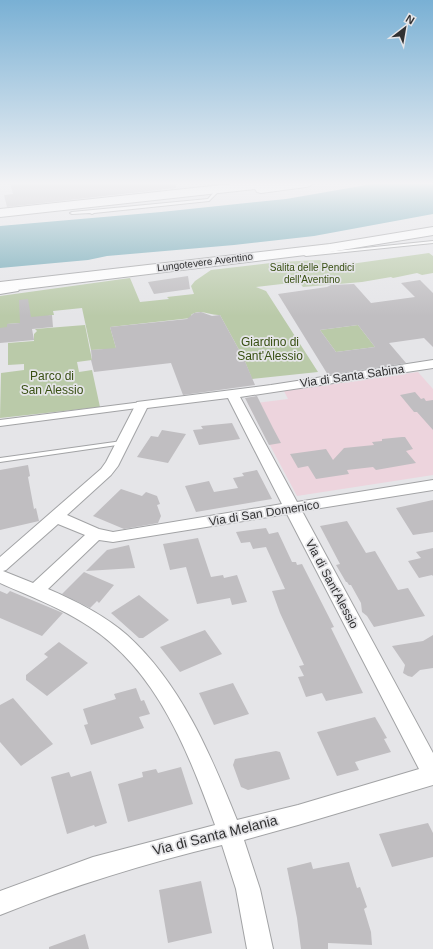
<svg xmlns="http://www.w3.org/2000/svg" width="433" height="949" viewBox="0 0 433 949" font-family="Helvetica,sans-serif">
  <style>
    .education { fill: #edd4dd }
    .green { fill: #bacaa9 }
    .water { fill: #72a9b6 }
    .building { fill: #c0bec1; fill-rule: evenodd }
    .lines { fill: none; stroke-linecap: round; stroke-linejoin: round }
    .service-casing { stroke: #a2a3a5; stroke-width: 2 }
    .pedestrian-casing { stroke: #a2a3a5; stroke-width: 2 }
    .minor-casing { stroke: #a2a3a5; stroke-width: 2 }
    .primary-casing { stroke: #a2a3a5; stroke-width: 2 }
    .service { fill: #fff; fill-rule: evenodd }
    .pedestrian { fill: #fff; fill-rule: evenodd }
    .minor { fill: #fff; fill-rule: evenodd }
    .primary { fill: #fff; fill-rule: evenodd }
    .labels { text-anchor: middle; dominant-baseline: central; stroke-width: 3.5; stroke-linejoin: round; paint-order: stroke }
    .far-street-label { font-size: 10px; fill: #313132; stroke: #e5e5e8 }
    .far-park-label { font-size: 10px; fill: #384f12; stroke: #e5e5e8 }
    .park-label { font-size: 12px; fill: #384f12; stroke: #e5e5e8 }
    .street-label { font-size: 12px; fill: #313132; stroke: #e5e5e8 }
    .near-street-label { font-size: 14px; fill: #313132; stroke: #e5e5e8 }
  </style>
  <rect width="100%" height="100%" fill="#e5e5e8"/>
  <!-- education -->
  <path class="education" d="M418,372L433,389V475L297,496L248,404L288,399L284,391Z"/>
  <!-- green -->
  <path class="green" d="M429,253L433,256V273L422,275L417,273L393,278L391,277L362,282L303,287L299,282L256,287L266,291L318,372L252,379L244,359L220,315C210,316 200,308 191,315V318L110,327L118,355L108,349L91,350L82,308L53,311L54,315H52L20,323L7,324V328L0,329V296L130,278L140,302L169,299L167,297L194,294L191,286L195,281L211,270L279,262L320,260L329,267Z
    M85,325L92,360L77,362L79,372L92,370L100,407L0,418L1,373L24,370V364L8,365V343L34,341V334L37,331L35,329Z
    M358,325L375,347L336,352L320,330Z"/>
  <!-- water -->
  <path class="water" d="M378,183H433V214L314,236L234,245L107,256L88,260L0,268V226L161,212L286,199Z"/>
  <!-- building -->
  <path class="building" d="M10,183H176V188L7,207L4,195L13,194Z
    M188,276L190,289L154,294L148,282Z
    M420,280L433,293V347L424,338L389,343L406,363L328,375L278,294L327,287L331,285L354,284L371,303L415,297L401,283ZM358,325L375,347L336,352L320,330Z
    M28,299L31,317L52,315L53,327L32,329L34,340L0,343V328L7,327V324L20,323L19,300Z
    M201,312L212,316L220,315L244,359L255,385L183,395L171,363L94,372L91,360H92L91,350L116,348L110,327L187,319L194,313Z
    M415,392L421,399L424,398L426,401L433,400V430L417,412H414L400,395Z
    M257,396L273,428L281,443L269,445L245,398Z
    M232,423L240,439L199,445L193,430L203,429L201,426Z
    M162,430L186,434L168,463L137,457L151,436L158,437Z
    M402,437H405L413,449L406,451L416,463L376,470L373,467L347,470L349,474L316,479L308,466L298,468L290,454L326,449L333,460L344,448L374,445L372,442L382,441V439Z
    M28,465L30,476L28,477L34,509L36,508L39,521L0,530V470Z
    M257,470L272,499L196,512L185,486L209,481L214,492L238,488L233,478L244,476L242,473Z
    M121,489L142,496L146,492L157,496L160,504L157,505L161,516L158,523L124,529L93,516Z
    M433,500V532L413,535L396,508Z
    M347,521L366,553L375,551L398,590L408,588L425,616L374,627L367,616L362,612L361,603L351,585H349L347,582H346L336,565L340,564L320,526Z
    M266,528L269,534L278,532L292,562H296L297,565L302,564L334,627L331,628L363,693L326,701L322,693L306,697L298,677L304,676L299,666L304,665L280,613L272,591L285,589L266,547L253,549L250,542L241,543L236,532Z
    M198,538L211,577L223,575L224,578L237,575L247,602L232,605L230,598L197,604L186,567L170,570L163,544Z
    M129,545L135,568L86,571L107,550Z
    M433,548V576L432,575L419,578L408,561L421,558L416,552Z
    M84,572L114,585L99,603L97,601L90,608L62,594Z
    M0,591L7,594L10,591L63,613L42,636L0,618Z
    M139,595L169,620L143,638H139L111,613Z
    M205,630L222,654L180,672L160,647Z
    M433,635V668L420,670L412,677L408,676L403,673L405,665L392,646L423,641Z
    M59,642L88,663L47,696L26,680V675L48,657L44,654Z
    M233,683L249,714L214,725L199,693Z
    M136,688L141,701L144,700L150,714L139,717L144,728L91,745L84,725L88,724L83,709L116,699L114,694Z
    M13,698L53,744L21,766L0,742V705Z
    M375,717L387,738L384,739L391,752L355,762L359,770L337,776L317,732Z
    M276,751L280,752L290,779L248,790L241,787L233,765L235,759Z
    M181,767L193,804L128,822L118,784L143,777L142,772L156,769L158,773Z
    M91,771L107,823L95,827L94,825L67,834L51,777L69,772L71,777Z
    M428,823L433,833V857L392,867L379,834Z
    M311,862L313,869L349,862L357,888L360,887L367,907L364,909L371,932L372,945L328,943V949H301L297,918L287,868Z
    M201,881L212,933L168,943L159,890Z
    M85,934L89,949H49V947Z"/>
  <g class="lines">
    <!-- service casing -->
    <g class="service-casing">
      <path id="service" d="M214,192L217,193L209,201L94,213L92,214L90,213L72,214L70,213L72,212L208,199Z
        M433,241V243L306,256L304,255L306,254Z
        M16,288L19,290L18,291L0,294V290Z
        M122,441L124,442L125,443L124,444L0,462V458Z"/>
    </g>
    <!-- pedestrian casing -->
    <g class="pedestrian-casing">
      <path id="pedestrian" d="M142,402L147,405L145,407L0,426V420Z"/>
    </g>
    <!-- minor casing -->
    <g class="minor-casing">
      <path id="minor" d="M433,360V368L240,397L297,502L433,480V490L302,511L433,753V785L298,825L244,840L260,889L273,949H247L236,889L222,845C146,863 72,886 0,915V891L93,857L215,825C188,752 158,672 90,627C62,608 31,597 0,583V557L101,469L106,462L137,402L271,385ZM228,398L282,504L113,532L99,529L67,515L111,475L118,466L147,408ZM287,514L419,769L298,805L237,820C210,753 181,684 127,635C104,615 76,601 48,589L99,540L113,542ZM58,524L85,535L33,583L3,571L6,570Z"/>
    </g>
    <!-- primary casing -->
    <g class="primary-casing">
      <path id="primary" d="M240,183H312L310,186L306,187L261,193L257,192L255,189L0,217V209Z
        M433,227V235L330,252L0,292V282L330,244Z"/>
    </g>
    <!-- service -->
    <use href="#service" class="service"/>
    <!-- pedestrian -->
    <use href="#pedestrian" class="pedestrian"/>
    <!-- minor -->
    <use href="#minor" class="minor"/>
    <!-- primary -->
    <use href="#primary" class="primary"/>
  </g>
  <!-- sky -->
  <linearGradient id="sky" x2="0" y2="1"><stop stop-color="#79b0d4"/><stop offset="0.58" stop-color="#f3f3f5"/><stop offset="1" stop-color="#f3f3f5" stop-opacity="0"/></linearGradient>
  <rect width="433" height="316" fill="url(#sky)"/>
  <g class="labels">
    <!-- far-street labels -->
    <g class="far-street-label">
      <text transform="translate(205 262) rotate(-7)">Lungotevere Aventino</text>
    </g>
    <!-- far-park labels -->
    <g class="far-park-label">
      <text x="312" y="267">Salita delle Pendici<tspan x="312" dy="12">dell'Aventino</tspan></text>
    </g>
    <!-- park labels -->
    <g class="park-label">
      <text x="270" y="342">Giardino di<tspan x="270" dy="14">Sant'Alessio</tspan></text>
      <text x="52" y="376">Parco di<tspan x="52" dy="14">San Alessio</tspan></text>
    </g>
    <!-- street labels -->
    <g class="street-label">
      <text transform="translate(352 376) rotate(-8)">Via di Santa Sabina</text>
      <text transform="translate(264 513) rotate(-9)">Via di San Domenico</text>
      <text transform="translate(332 584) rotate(62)">Via di Sant'Alessio</text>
    </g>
    <!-- near-street labels -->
    <g class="near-street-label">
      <text transform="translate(215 835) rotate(-14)">Via di Santa Melania</text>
    </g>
  </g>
  <!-- north arrow -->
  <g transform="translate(405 28) rotate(31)" stroke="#e5e5e8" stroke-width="3" paint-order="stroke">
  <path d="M0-3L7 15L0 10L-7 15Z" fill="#313132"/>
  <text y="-6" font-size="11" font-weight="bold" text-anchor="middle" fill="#313132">N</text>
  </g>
</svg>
